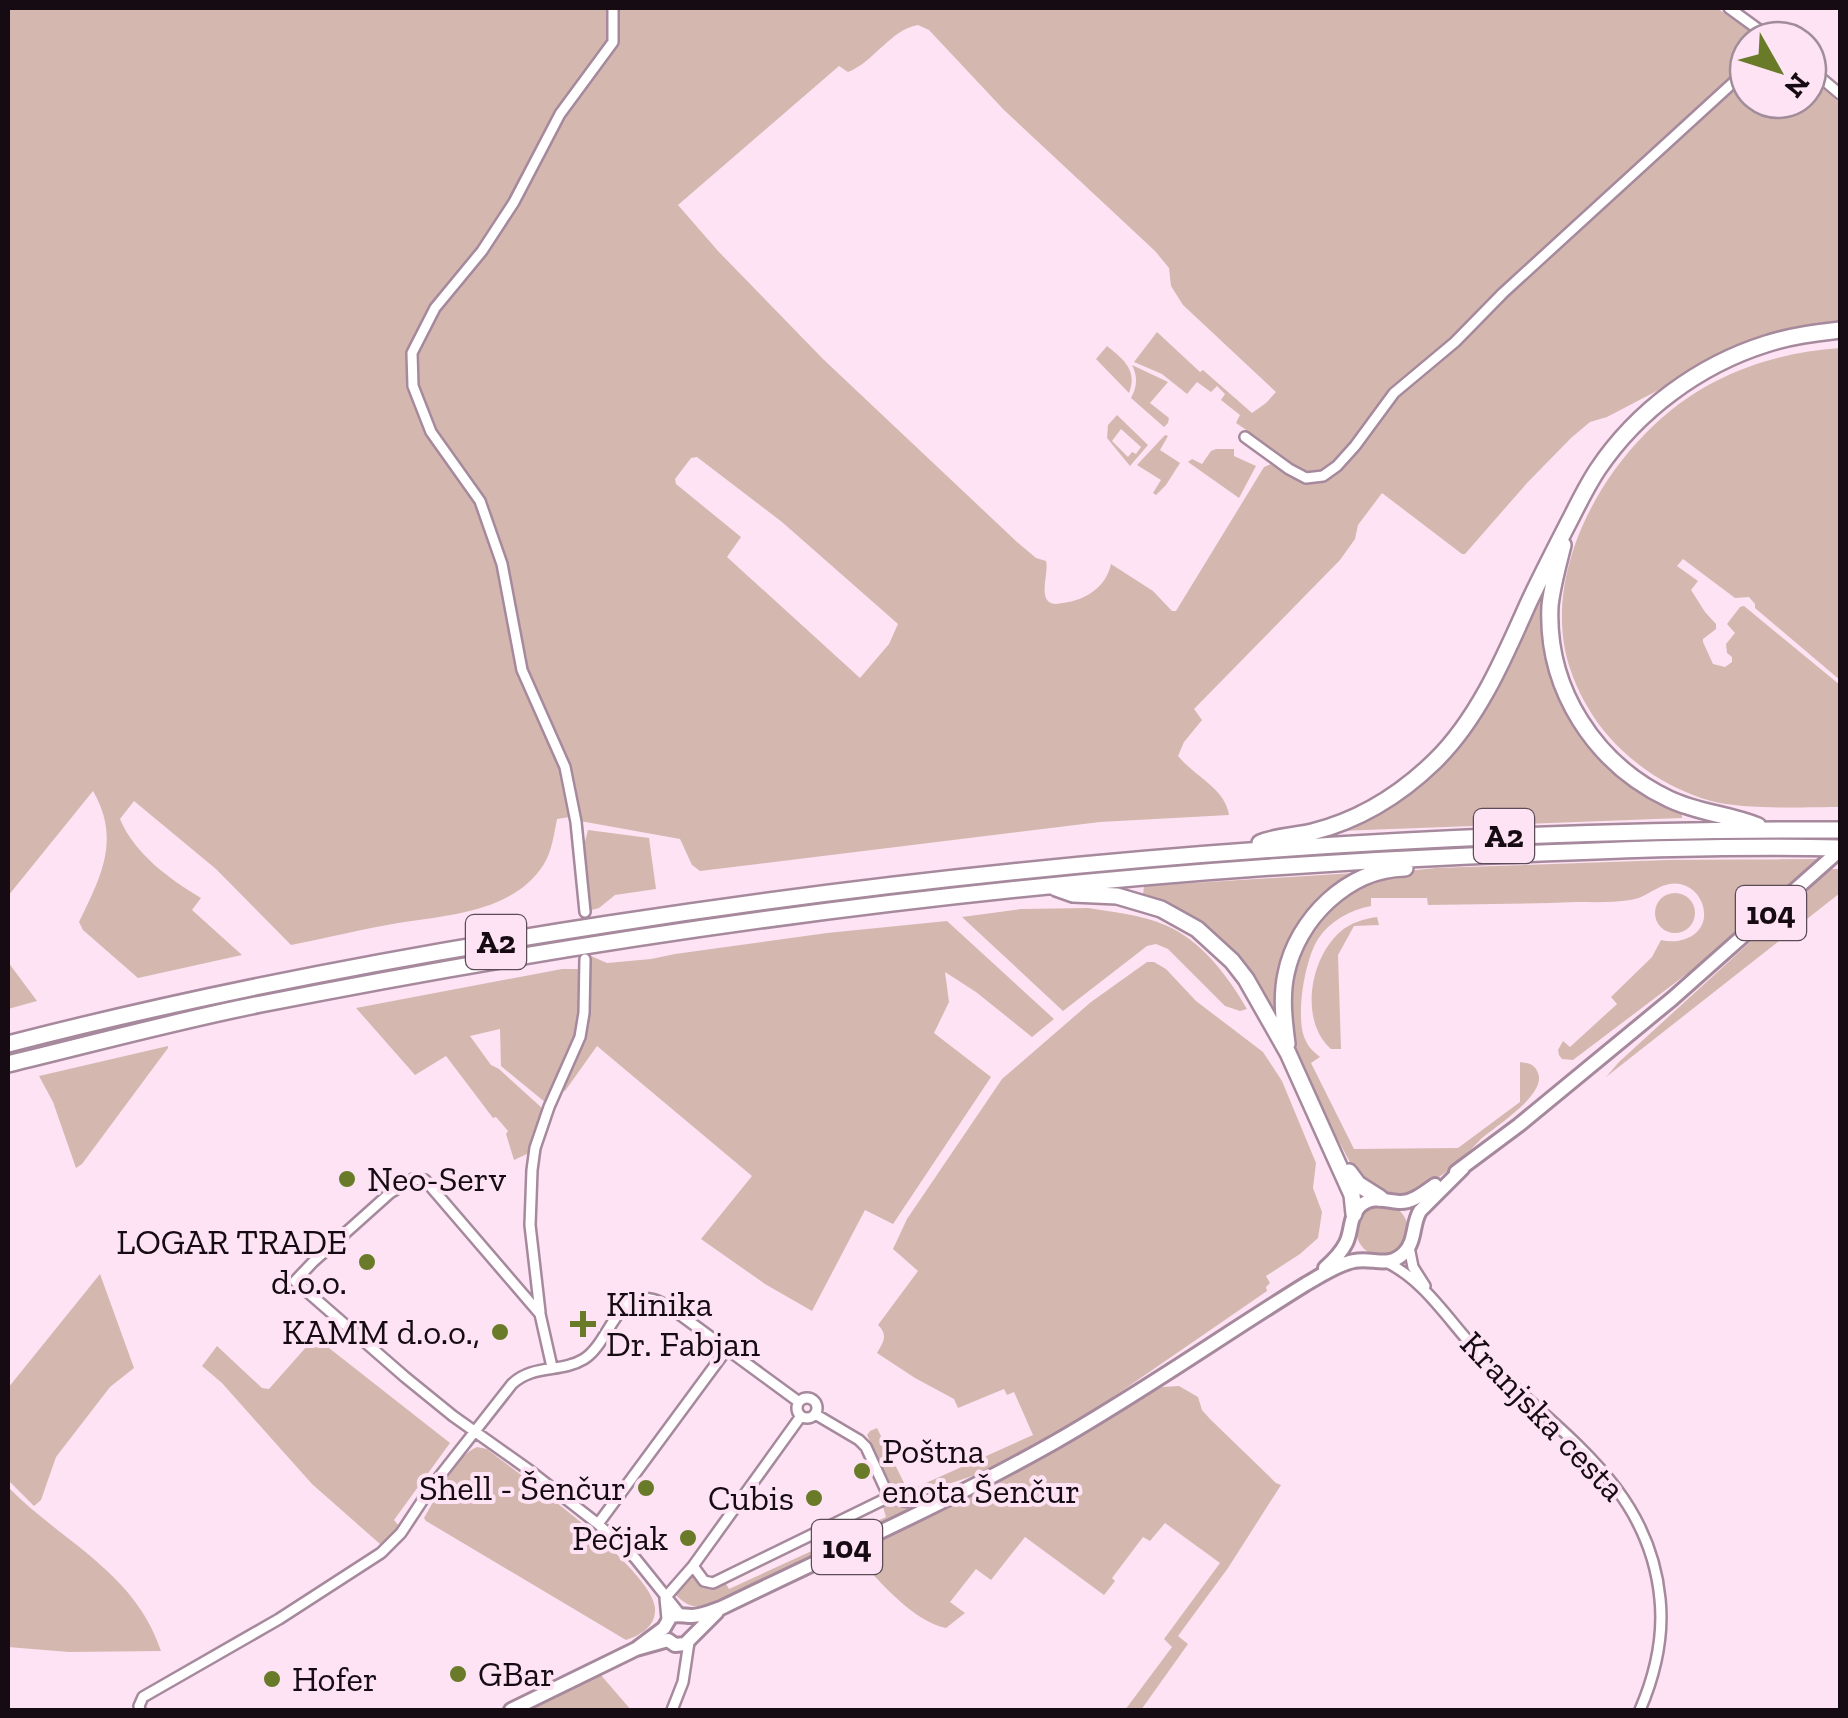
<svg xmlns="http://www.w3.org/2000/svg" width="1848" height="1718" viewBox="0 0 1848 1718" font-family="'Zilla Slab',serif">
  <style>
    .green { fill: #d4b8b0; fill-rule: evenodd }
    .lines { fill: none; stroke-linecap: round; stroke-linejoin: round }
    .minor-casing { stroke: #a6899c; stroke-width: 14 }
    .primary-casing { stroke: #a6899c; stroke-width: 18 }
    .motorway-casing { stroke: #a6899c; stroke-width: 20 }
    .minor { stroke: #fff; stroke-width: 9 }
    .primary { stroke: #fff; stroke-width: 12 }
    .motorway { stroke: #fff; stroke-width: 15 }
    .poi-dot { fill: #697a28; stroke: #fde3f4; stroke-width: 4 }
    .labels { text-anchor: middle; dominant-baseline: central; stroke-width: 8; stroke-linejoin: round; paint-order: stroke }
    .shield { fill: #fde3f4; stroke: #5b4c56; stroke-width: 2.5 }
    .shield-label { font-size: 32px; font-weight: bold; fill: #160b12 }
    .poi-label { font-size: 35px; fill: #160b12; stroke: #fde3f4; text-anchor: start }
    .street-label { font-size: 35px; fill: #160b12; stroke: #fde3f4 }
  </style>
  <rect width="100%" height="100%" fill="#fde3f4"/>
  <!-- green -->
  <path class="green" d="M8,8H1717L1762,40H1748V100H1808V76L1840,103V321L1785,329L1753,340L1712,359L1670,384L1607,417L1590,422L1571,438L1527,483L1465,554H1462L1382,493L1358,525L1355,539L1340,560L1194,709L1202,720L1184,742L1178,756C1194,776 1225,788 1229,815L1100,822L700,871L692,865L680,839L580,821L576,798L569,796L571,814L570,817L557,819C554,834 552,851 544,864C514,912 448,915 398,923C362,929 327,938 291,945L216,869L134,801L120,819C134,853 169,879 201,898L192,910L242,955L138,978L83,930L79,922C101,877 121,839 93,791L8,896ZM918,25L929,30L1004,110L1155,251L1169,268L1171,286L1183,305L1276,392L1266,403L1252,413L1203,370L1200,372L1157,332L1134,362L1162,374L1187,394L1197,382L1211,392L1217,386L1225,394L1221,400L1240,415L1236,423L1255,436L1266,451L1286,468L1271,464L1264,467L1176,611H1172L1153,591L1111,564C1106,587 1086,600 1063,603C1058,604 1052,605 1048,601C1040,593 1049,571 1046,561L1036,558L1017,542L823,359L718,251L678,205L839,66L848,72C874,62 890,30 918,25ZM697,457L782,522L898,624L889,644L860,678L727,557L741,537L676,484L675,479L691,458Z
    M1107,346C1123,359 1138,370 1129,393L1096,359Z
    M1840,348V680L1755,608V604L1749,597L1735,598L1683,559L1677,566L1698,581L1691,590L1705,612L1716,624V629L1703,639V642L1713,664L1725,667L1732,662V657L1727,653L1726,644L1735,633L1727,624L1740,607L1744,606L1840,685V807C1804,807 1745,810 1711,801C1661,787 1613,752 1587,706C1577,689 1569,669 1565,650C1545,546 1626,426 1716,381C1756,361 1796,351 1840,348Z
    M1132,365L1168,382L1150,403L1169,418L1168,423L1164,427L1131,398C1137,387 1138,377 1132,365Z
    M1117,415L1148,445L1130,466L1107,438L1108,425ZM1121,429L1141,447L1136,454L1132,452L1128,457L1112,441Z
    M1165,435L1168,436L1160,450L1180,463L1166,485L1156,495L1153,493L1161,480L1137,465Z
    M1216,449H1234V456L1256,466L1239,498L1188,462L1192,459L1202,464L1211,451Z
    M1545,582L1547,585C1548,610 1545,639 1549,664C1556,702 1581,747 1613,770C1635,785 1659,796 1682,810V818L1338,831L1431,770Z
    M588,830L649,838L656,889L615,895L599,908L588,911L584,845Z
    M1819,859L1696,967L1573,1060L1562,1059L1559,1055L1558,1050L1563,1041L1570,1047L1617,1004L1611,997L1652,957L1661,940C1685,946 1712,931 1702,903C1698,893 1690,886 1680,884C1661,880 1648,898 1630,900C1612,903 1593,902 1576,902C1526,904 1477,904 1428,905L1427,898H1371V906C1350,910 1330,921 1318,939C1305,959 1295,1017 1305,1039C1308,1047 1314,1052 1320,1057L1311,1063L1354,1149L1458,1148L1520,1102V1062C1528,1063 1535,1064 1538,1073C1547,1095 1494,1127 1480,1140C1469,1151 1459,1163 1446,1172C1437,1179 1424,1186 1413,1191C1402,1196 1387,1191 1375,1190L1352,1166L1316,1099L1294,1042L1288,988L1309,928L1342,894L1389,873L1436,868L1668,860Z
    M1830,869H1840V893L1606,1077L1619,1062Z
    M1354,873C1293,914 1273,946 1278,1021L1263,998L1161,901L1143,895L1144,886Z
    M1655 913a20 20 0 1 1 40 0a20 20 0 1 1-40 0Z
    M1088,908C1113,912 1142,915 1165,925C1201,940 1228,976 1247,1009L1240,1011L1225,1006L1168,949L1156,944L1147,946L1063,1011L962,917L1021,909Z
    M1377,917L1379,925L1354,926L1338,955L1341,1049H1331C1299,1021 1310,958 1340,932C1350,923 1363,919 1377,917Z
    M947,921L1054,1019L1032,1037L976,992L945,972L949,1002L934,1033L991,1077L893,1224L865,1210L812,1311L765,1284L701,1239L752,1176L597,1046L565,1091L562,1090L585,1034L589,1012V960L591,956L607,963L651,959L675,954L827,933Z
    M8,962L37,1001L8,1009Z
    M1147,962H1154L1166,969L1196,1001L1263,1052L1282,1081L1316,1163L1313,1188L1322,1212L1318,1238L1300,1254L1266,1276L1270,1283L1266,1287L1267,1291L1068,1428L990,1470L916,1495L903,1496L898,1486L892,1487L867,1435L870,1431L877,1428L908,1491L1033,1435L1014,1392L1007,1395L1004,1389L958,1408L954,1399L915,1378L877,1353C884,1341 888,1335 878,1325L918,1271L893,1249L907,1219L1002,1079L1091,1002Z
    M562,969H581C581,988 582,1008 578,1026C572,1053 556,1078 546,1103L501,1066L500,1029L470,1036L491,1065L499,1069L543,1109L527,1154L514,1160L506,1134L508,1131L496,1117L493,1118L446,1056L415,1075L356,1008Z
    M168,1046V1048L82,1164L76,1168L53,1102L39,1076Z
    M1356 1230a26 26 0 1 1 52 0a26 26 0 1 1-52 0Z
    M100,1274L134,1368L110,1387L56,1457L41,1500L34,1506L8,1480V1388Z
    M315,1337L450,1443L394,1520L399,1526L390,1538L380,1544L312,1484L222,1383L202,1366L217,1346L262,1388L269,1389Z
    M1179,1386L1198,1397L1202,1410L1210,1419L1276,1483L1281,1485L1228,1568L1178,1636L1188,1644L1141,1710H1125L1172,1647L1164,1639L1220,1563L1165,1523L1150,1541L1143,1537L1112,1578L1115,1581L1104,1595L1025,1537L991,1580L976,1569L950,1602L965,1613L946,1628C914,1621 885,1587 863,1564C863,1552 867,1547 877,1541L1004,1477L1162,1387Z
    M477,1447L487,1449C522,1476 652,1569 655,1608C656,1626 641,1635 626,1640L426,1521L424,1518C436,1498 456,1455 477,1447Z
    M8,1487C63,1543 134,1571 161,1651L69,1652L8,1647Z
    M890,1503L900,1508H919L713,1604C695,1610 686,1606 674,1593L692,1577L708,1588L725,1582L729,1589L886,1517L883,1507Z
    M600,1674L631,1710H535L539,1703Z"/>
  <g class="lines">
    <!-- minor casing -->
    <g class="minor-casing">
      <path id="minor" d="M1729,8L1773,40
        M1808,67L1840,94
        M1245,437L1289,469L1306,478L1323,476L1337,466L1355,446L1394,393L1455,342L1503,293L1748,69
        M585,912L576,822L565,767L522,670L502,564L480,501L431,432L413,386L412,353L435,308L482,251L514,202L560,114L613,42V8
        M1409,1247L1413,1267L1425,1286
        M1386,1262C1425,1280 1450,1323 1479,1353C1553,1430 1649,1482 1660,1599C1664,1638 1655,1675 1640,1710
        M540,1312L530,1225L532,1170L535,1148L549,1107L580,1037L584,1013L585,959
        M552,1367L540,1314L425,1180L413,1179L390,1193L313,1262L295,1281L405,1377L453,1416L529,1470L598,1524L635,1558L680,1614
        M797 1408a10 10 0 1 1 20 0a10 10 0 1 1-20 0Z
        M815,1414L859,1440L866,1447L889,1497C913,1506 923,1501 947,1494
        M598,1524L727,1349
        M693,1566L704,1581L713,1583L889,1497
        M667,1619L665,1598L693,1566L801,1416
        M140,1710L139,1706L143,1697L279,1619L381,1553L401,1533L432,1486L512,1384C533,1364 561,1373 584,1359C604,1347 614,1308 634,1300C648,1295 659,1301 671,1308L799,1402
        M672,1710L683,1682L689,1642"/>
    </g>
    <!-- primary casing -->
    <g class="primary-casing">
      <path id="primary" d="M1456,1172L1519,1125L1672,999L1840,850
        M1325,1268C1333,1261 1341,1253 1346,1243C1352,1231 1349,1217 1360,1206C1373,1195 1384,1201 1399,1202C1412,1203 1425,1192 1435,1185
        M636,1649L664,1628L671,1616C679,1614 684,1616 692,1616C702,1616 712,1611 721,1608C832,1554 947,1503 1055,1442C1141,1393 1222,1336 1306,1284C1320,1276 1338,1264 1354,1261C1373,1257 1388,1269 1404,1253C1416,1241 1412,1224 1420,1211L1463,1168
        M511,1710L636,1649L668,1640L675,1645L685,1644L717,1612"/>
    </g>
    <!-- motorway casing -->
    <g class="motorway-casing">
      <path id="motorway" d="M1563,545C1558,565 1552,586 1550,606C1546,689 1595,764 1669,799C1698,813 1729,814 1758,826
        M1260,843C1276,836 1295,836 1312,832C1360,820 1400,795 1435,761C1478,719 1504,658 1528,604C1542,574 1557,545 1572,516C1580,500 1588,484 1598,469C1637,411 1699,365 1766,344C1790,336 1815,333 1840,330
        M1056,888L1073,894L1117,896L1161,909L1197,929L1232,961L1246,979L1288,1053L1352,1195L1354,1214
        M8,1044C205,993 407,955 609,924C1016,861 1428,829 1840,830
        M1287,1044C1284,1021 1281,997 1286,974C1297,919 1348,869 1405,868
        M8,1064C91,1044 176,1021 261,1004C659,925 1063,873 1469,856C1592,851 1717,845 1840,848
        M1349,1172L1358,1184L1380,1198"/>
    </g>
    <!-- minor -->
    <use href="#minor" class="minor"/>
    <!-- primary -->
    <use href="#primary" class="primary"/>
    <!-- motorway -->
    <use href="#motorway" class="motorway"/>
  </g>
  <!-- markers -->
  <g class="poi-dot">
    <circle cx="347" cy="1179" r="10"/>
    <circle cx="367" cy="1262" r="10"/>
    <path d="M578 1309h10v10h10v10h-10v10h-10v-10h-10v-10h10z"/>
    <circle cx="500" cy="1332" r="10"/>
    <circle cx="862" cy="1471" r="10"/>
    <circle cx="646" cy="1488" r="10"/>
    <circle cx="814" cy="1498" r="10"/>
    <circle cx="688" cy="1538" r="10"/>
    <circle cx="458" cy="1674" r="10"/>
    <circle cx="272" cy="1679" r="10"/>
  </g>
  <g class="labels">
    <!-- shield labels -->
    <g class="shield">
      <rect x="1474" y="809" width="60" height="54" rx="8"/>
      <rect x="1736" y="886" width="70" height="54" rx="8"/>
      <rect x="466" y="915" width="60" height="54" rx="8"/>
      <rect x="812" y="1520" width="70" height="54" rx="8"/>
    </g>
    <g class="shield-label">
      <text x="1504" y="836">A2</text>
      <text x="1771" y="913">104</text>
      <text x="496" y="942">A2</text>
      <text x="847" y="1547">104</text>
    </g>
    <!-- poi labels -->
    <g class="poi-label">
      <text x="367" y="1179">Neo-Serv</text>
      <text x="347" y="1242" text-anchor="end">LOGAR TRADE<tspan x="347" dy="40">d.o.o.</tspan></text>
      <text x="606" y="1304">Klinika<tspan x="606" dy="40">Dr. Fabjan</tspan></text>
      <text x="480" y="1332" text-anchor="end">KAMM d.o.o.,</text>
      <text x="882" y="1451">Poštna<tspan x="882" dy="40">enota Šenčur</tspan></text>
      <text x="626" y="1488" text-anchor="end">Shell - Šenčur</text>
      <text x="794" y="1498" text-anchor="end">Cubis</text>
      <text x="668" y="1538" text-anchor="end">Pečjak</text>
      <text x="478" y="1674">GBar</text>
      <text x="292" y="1679">Hofer</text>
    </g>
    <!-- street labels -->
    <g class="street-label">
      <text transform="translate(1543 1416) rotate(46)">Kranjska cesta</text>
    </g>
  </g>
  <!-- border -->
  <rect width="1848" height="1718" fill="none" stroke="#160b12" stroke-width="20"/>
  <!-- north arrow -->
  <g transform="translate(1778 70) rotate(129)"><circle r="48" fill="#fde3f4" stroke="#a18d9a" stroke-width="2.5"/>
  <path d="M0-8L18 38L0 25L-18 38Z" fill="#697a28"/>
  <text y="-15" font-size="28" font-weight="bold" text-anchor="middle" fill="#160b12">N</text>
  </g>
</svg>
